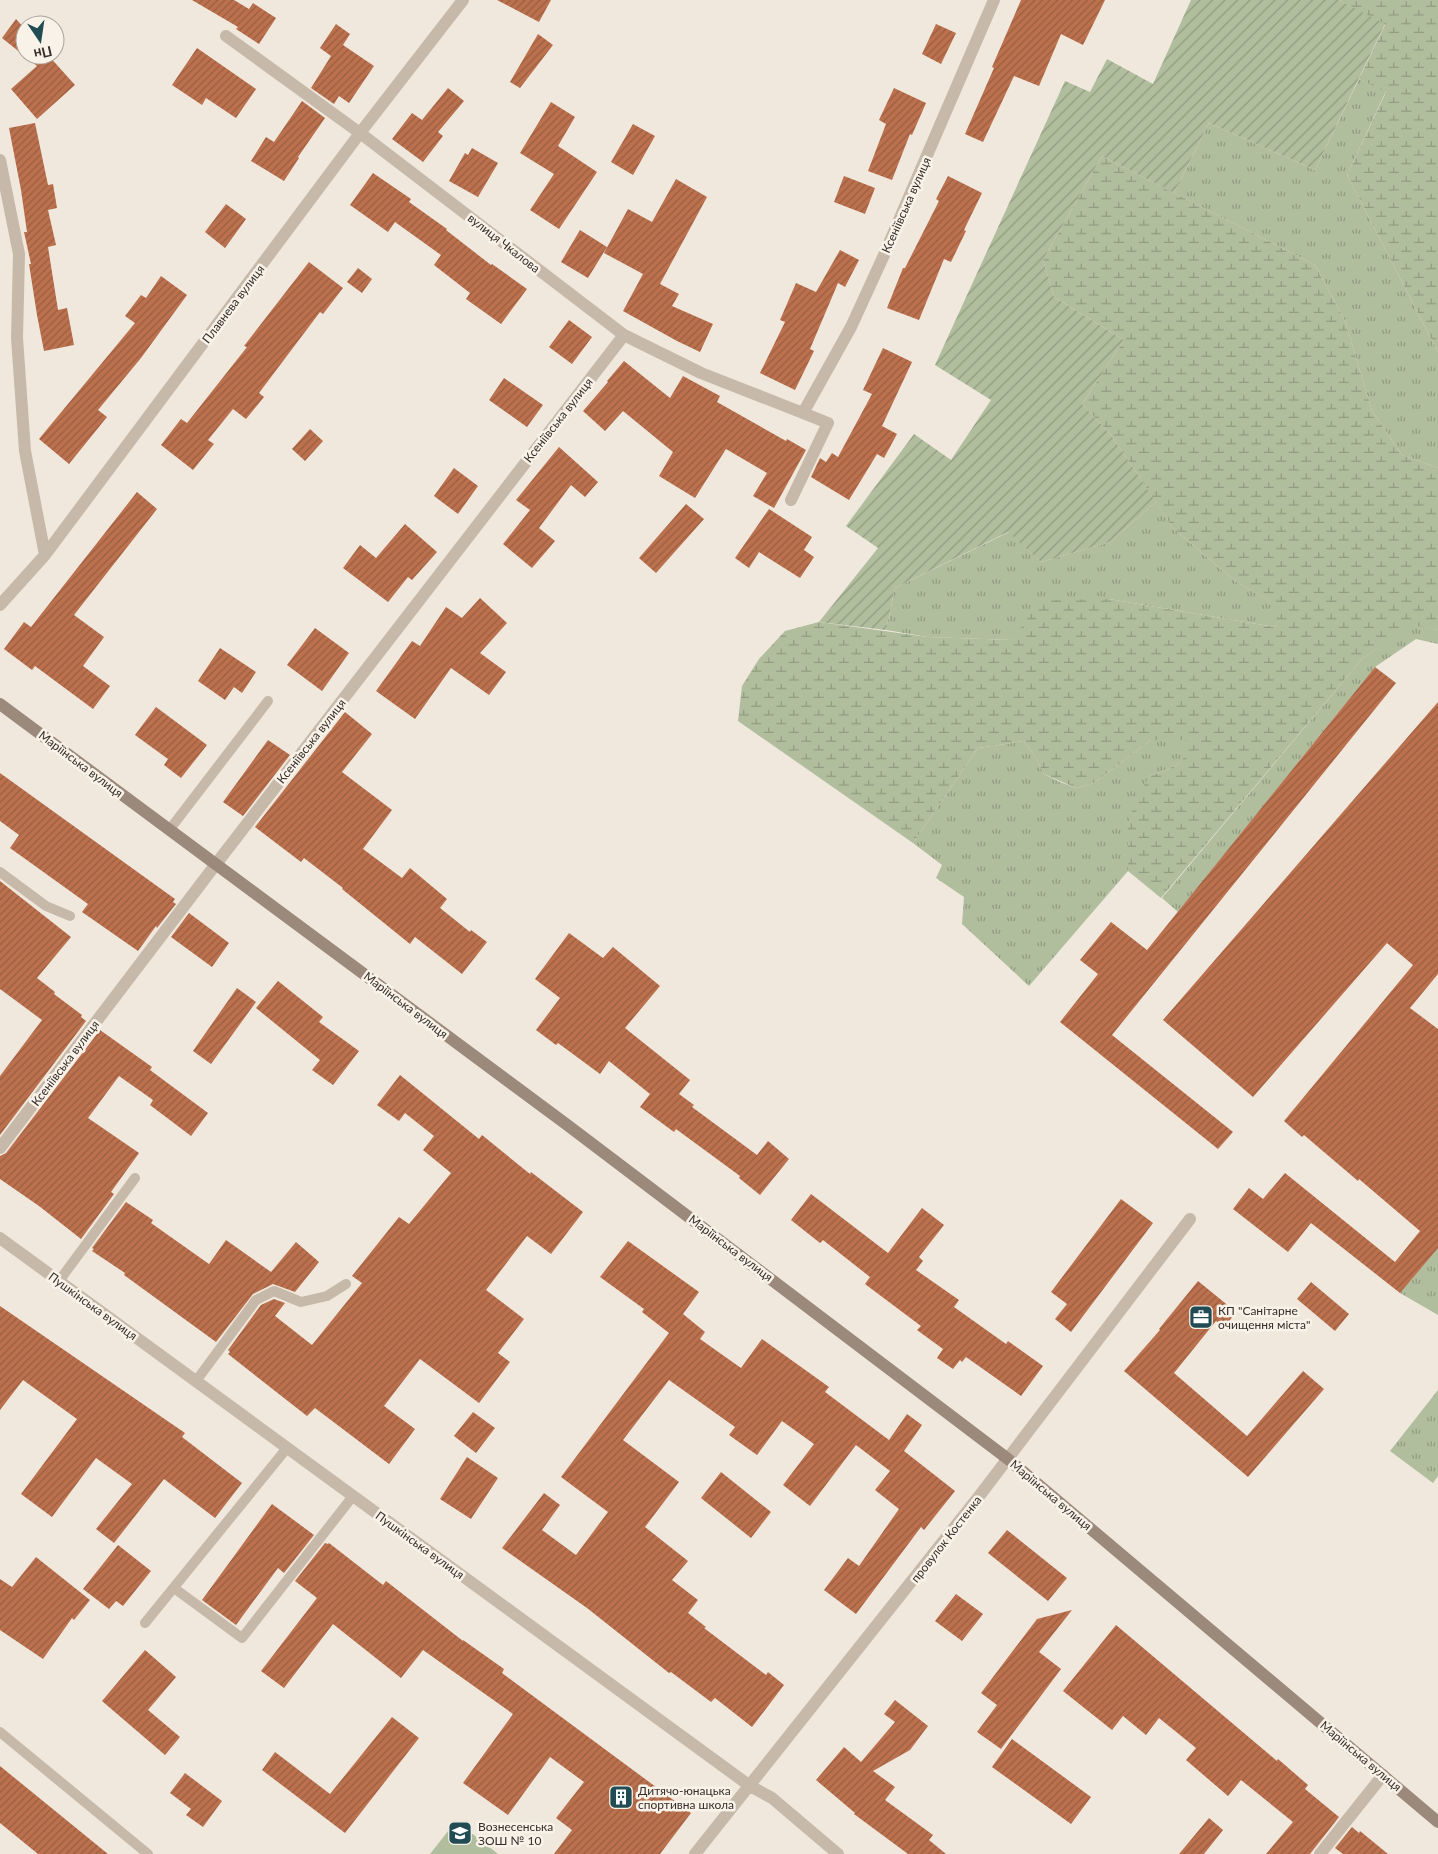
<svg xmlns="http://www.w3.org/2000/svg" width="1438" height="1854" viewBox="0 0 1438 1854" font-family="Lato,sans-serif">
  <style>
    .grass { fill: url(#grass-tufts) }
    .wetland { fill: url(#wetland-marsh) }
    .garden { fill: url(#garden-furrows) }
    .pitch { fill: #b0be9d }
    .building { fill: url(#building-hatch) }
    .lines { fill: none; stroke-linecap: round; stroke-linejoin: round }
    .lane { stroke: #c7b9a9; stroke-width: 10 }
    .street { stroke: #c7b9a9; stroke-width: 12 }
    .secondary { stroke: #9b897b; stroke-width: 12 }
    .labels { text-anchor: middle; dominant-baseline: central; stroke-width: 5; stroke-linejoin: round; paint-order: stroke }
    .street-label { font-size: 12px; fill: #352d28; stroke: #f8f2e8 }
    .poi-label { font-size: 12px; fill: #352d28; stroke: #f8f2e8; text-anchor: start }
  </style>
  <defs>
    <pattern id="grass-tufts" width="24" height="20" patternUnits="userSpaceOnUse" patternTransform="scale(1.25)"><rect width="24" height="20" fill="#b0be9d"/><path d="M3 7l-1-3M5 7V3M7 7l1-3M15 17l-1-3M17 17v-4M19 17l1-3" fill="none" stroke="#909b80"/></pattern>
    <pattern id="wetland-marsh" width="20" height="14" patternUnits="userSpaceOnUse" patternTransform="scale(1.25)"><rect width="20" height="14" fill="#b0be9d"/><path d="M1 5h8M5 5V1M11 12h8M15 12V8" fill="none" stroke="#909b80"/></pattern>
    <pattern id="garden-furrows" width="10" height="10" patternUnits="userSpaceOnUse" patternTransform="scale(1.25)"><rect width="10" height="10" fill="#b0be9d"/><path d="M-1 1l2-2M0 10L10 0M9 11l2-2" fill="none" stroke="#909b80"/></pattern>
    <pattern id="building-hatch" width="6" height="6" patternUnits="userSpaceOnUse" patternTransform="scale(1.25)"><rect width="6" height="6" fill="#bc714e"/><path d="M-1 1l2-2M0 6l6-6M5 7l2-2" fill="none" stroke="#9a5d41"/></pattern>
  </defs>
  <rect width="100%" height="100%" fill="#f0e8dc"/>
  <!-- grass -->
  <path class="grass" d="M1359,79L1386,91L1347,175L1438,352V468L1402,455L1372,411L1345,321L1315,265L1174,193L1209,123L1315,170Z
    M1156,502L1173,528L1235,581L1284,609L1275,627L1109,599L1012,640L928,637L886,630L895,588L1009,532L1041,562L1110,542Z
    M1412,624L1438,630V644L1416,639L1375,667L1178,912L1162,898L1361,660Z
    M1151,740H1185L1189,753L1177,765L1150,776L1128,823V871L1029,986L962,924L964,897L936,878L942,865L913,843L978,748L1024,741L1036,758L1044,774L1060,782L1076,788L1094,783Z
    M1438,1246V1315L1400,1293Z
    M1438,1390V1476L1433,1483L1390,1451Z"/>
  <!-- wetland -->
  <path class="wetland" d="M1339,0H1438V352L1347,175L1386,92L1359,79L1385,25Z
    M1102,156L1315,265L1345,321L1372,411L1402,455L1438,468V630L1412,625L1361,660L1161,898L1128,871V823L1139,792L1150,776L1177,765L1188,753L1185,740H1151L1094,783L1076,788L1044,774L1036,758L1024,741L978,748L913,843L738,721L742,686L759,659L785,631L819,622L928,637L1012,640L1041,600L1109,599L1275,627L1283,609L1235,581L1173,528L1111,435L1082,404L1124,340L1054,297L1043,260Z"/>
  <!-- garden -->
  <path class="garden" d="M1191,0H1339L1385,24L1315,170L1209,123L1174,193L1102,156L1043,260L1054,297L1124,340L1082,404L1111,435L1156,502L1110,542L1041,562L1008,532L895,588L886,630L819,622L878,548L846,526L914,434L951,460L991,400L935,365L1065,81L1090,92L1107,59L1153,84Z"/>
  <!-- pitch -->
  <path class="pitch" d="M456,1821L498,1854H430Z"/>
  <!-- building -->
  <path class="building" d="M192,0H234L249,9L253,3L276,18L259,44L236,29L238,27Z
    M497,0H551L539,22Z
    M1021,0H1105L1083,45L1061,34L1039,86L1014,76L983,142L965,134L994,68L992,67Z
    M16,19L25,29V55H48L75,85L37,119L11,89L37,66L2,38Z
    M336,24L350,34L343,45L374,66L349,103L339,96L334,104L311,88L331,56L320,48Z
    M936,24L956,33L941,64L922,54Z
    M538,34L553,45L520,88L510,82Z
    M197,48L256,89L236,118L206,98L202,105L172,85Z
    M448,88L464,101L438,132L443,136L423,162L392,139L412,113L422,120Z
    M894,88L926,103L912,135L910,134L892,180L868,171L886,124L879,120Z
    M302,101L325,118L298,157L299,158L284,181L251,161L266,137L274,142Z
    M551,102L575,117L558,146L597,172L559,229L530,210L554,174L520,153Z
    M35,123L48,185L53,184L57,208L48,210L56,245L48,247L58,310L67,308L74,345L44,351L37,315L29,264H31L24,232H27L21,190L9,128Z
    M633,124L655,136L633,175L611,162Z
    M472,148L498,163L478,197L449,181L465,153L468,155Z
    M373,173L411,199L409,202L447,229L446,230L491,265L492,264L527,289L501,324L466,299L470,293L434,265L441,255L395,222L388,232L350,205Z
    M844,176L875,188L865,214L834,202Z
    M948,176L982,193L964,230L966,231L951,262L944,259L919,320L887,308L903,268H905L939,201L936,199Z
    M676,179L707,197L660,284L679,294L672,306L713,324L700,352L677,341L623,311L643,274L604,253L628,209L652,222Z
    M226,204L246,219L225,248L205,232Z
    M580,230L607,247L588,278L561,262Z
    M840,250L859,260L845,287L838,283L810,349L814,351L795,390L760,373L785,322L780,320L796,283L816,292Z
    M309,262L343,288L323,314L320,312L259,393L264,397L246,419L233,409L208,440L214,444L193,470L161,445L181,419L187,423L247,347L244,346Z
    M358,268L372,279L362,293L347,282Z
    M161,276L187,295L141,358L98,410L107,417L69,464L39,439L135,323L125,316L141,295L146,298Z
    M569,320L592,337L572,364L549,347Z
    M883,348L912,362L882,426L897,434L884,458L877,454L849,500L811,477L820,458L826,462L832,453L838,457L872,394L863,390Z
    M624,361L670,398L683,376L720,396L717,402L786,441L787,439L806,450L774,508L753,496L767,473L726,449L695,498L659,476L673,452L623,411L605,431L583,411L608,382L607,381Z
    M504,378L543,405L527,427L489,400Z
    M310,429L323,441L305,461L292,449Z
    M559,447L598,482L585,497L571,485L539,528L555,541L532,568L503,544L530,510L516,500Z
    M454,468L478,486L458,514L434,496Z
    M137,492L157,509L74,615L104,637L83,666L110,686L93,709L35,666L32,670L4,649L24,622L31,627Z
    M686,504L704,519L656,573L639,558Z
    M769,509L812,537L804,550L814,557L800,578L759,552L749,568L735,558Z
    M405,524L437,552L412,580L408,577L388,602L343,568L360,545L376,558Z
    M480,598L507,623L480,653L506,672L489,695L451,668L415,719L376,691L412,641L420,646L446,607L462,618Z
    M315,628L349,653L322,691L287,665Z
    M220,648L256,672L242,693L234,687L225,700L198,681Z
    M1375,667L1396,683L1112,1035L1233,1132L1218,1149L1060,1022L1098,974L1080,960L1111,922L1147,950Z
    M1438,702V974L1410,1008L1438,1029V1248L1400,1293L1311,1223L1288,1252L1233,1209L1249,1188L1263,1199L1285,1173L1395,1262L1420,1231L1359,1179L1358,1181L1304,1135L1302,1137L1284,1121L1413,965L1387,943L1253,1097L1163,1020Z
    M156,707L207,745L181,778L164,765L168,759L135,735Z
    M345,712L372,734L342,772L392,810L363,849L402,878L410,868L447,899L440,908L470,932L471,930L487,942L462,974L415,937L410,944L342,889L343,888L304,858L301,862L255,827Z
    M268,740L290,755L243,816L223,802Z
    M0,773L175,899L173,902L176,904L157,928L156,926L138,951L82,912L88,904L10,848L19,835L0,821Z
    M0,881L71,937L37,978L55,992L54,994L82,1015L81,1017L86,1021L0,1135V1076L42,1020L0,989Z
    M189,913L229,943L212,967L171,937Z
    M569,933L603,958L613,947L660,986L625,1028L690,1080L679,1094L694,1105L692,1107L757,1155L768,1141L789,1159L760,1195L739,1178L740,1176L676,1129L674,1132L640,1107L650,1094L609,1061L600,1074L558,1043L556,1045L536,1030L560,998L535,979Z
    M278,981L323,1017L319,1022L359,1051L333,1085L312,1070L320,1060L256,1008Z
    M237,988L256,1002L211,1064L193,1051Z
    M100,1030L152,1067L150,1070L208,1113L191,1136L150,1105L153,1100L119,1076L88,1118L139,1153L111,1192L114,1194L81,1239L39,1206L0,1179V1156L6,1153Z
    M400,1075L479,1139L482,1135L530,1174L531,1172L583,1212L551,1254L527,1236L486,1290L524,1319L498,1353L510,1362L479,1403L420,1359L384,1406L415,1429L389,1464L315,1408L307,1416L228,1354L230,1352L228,1350L261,1305L274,1299L285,1303L275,1316L312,1345L362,1283L352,1276L399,1217L409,1224L451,1173L423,1150L434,1136L405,1113L399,1121L377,1105Z
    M811,1194L888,1253L922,1208L944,1225L919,1257L923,1261L916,1270L959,1300L954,1307L1006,1344L1008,1341L1043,1366L1021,1396L966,1357L962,1362L960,1360L953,1369L937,1358L943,1349L917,1330L921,1326L865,1284L870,1277L823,1240L820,1243L791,1220Z
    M1121,1199L1153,1223L1071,1332L1055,1319L1067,1304L1051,1292Z
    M126,1202L153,1220L151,1223L209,1264L226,1240L271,1272L296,1242L319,1262L295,1292L273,1284L253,1294L216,1342L124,1275L125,1273L92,1251L94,1249L92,1248Z
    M628,1241L699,1292L683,1314L705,1332L700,1339L741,1368L762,1339L829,1387L825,1392L889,1440L907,1414L922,1425L904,1451L955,1491L924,1530L921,1527L856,1614L824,1590L848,1558L859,1566L899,1509L875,1490L890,1471L856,1445L810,1506L783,1485L814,1444L782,1421L757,1455L729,1435L735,1427L669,1380L623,1440L679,1482L645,1527L688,1561L672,1580L698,1600L688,1613L706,1627L704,1628L766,1675L768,1672L784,1685L752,1727L715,1698L711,1702L671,1672L669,1673L587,1608L502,1548L544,1493L560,1505L542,1530L576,1555L608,1512L561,1477L669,1333L642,1312L644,1309L600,1277Z
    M1198,1281L1236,1312L1224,1328L1216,1321L1174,1373L1247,1436L1303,1371L1324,1389L1248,1477L1124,1371L1160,1330L1159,1329Z
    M1311,1282L1349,1314L1335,1331L1297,1299Z
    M0,1306L185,1433L182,1437L242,1483L215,1518L164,1479L114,1543L96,1529L132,1484L96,1458L52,1517L21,1494L77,1419L23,1380L0,1410Z
    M473,1412L495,1428L476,1453L454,1436Z
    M467,1457L498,1478L471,1519L440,1499Z
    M721,1472L771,1512L751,1538L701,1498Z
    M272,1504L314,1535L284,1573L278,1568L236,1625L202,1600Z
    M1007,1530L1067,1578L1048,1601L988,1553Z
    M325,1543L328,1544L329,1543L383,1585L386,1581L463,1641V1640L504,1669L502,1673L691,1813L660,1854H554L572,1830L556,1818L584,1782L550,1757L508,1815L463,1783L513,1714L423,1650L401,1678L333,1624L284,1688L261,1671L317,1598L295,1581Z
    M118,1545L151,1571L123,1606L116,1601L109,1609L83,1589Z
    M36,1557L90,1600L74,1620L72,1618L43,1659L0,1630V1579L12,1587Z
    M956,1594L983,1614L962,1641L935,1621Z
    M1072,1610L1039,1652L1061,1669L1001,1749L977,1732L997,1705L981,1693L1037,1619Z
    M1116,1625L1277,1761L1278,1759L1308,1785L1305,1789L1339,1817L1310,1854H1266L1293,1822L1241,1780L1228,1796L1186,1760L1196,1748L1159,1718L1146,1735L1123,1716L1112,1730L1063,1691Z
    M145,1650L176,1677L148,1710L180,1737L165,1755L102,1701Z
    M895,1700L928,1726L910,1750L873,1771L895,1787L885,1800L933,1835L929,1840L946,1854H908L854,1814L855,1813L816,1780L844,1747L861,1762L895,1722L884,1714Z
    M392,1717L419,1738L345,1833L262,1770L275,1752L330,1794Z
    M1012,1739L1091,1797L1071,1824L992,1767Z
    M0,1766L108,1854H38L0,1823Z
    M185,1773L222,1801L203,1827L186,1815L191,1809L170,1793Z
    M1209,1818L1223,1830L1204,1854H1179Z
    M1352,1827L1359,1833L1360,1831L1388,1854H1343L1335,1848Z"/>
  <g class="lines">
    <!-- lane -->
    <path class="lane" d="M170,829L268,701
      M0,872L46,906L70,916
      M59,1281L135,1178
      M196,1381L256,1300L274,1291L301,1302L327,1296L346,1284
      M174,1588L242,1638L353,1496
      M145,1623L287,1448
      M0,1732L148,1854"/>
    <!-- street -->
    <path class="street" d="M226,36L360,133L624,335L701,373L803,413
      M0,160L19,254L17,338L25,451L45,555
      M791,500L828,423L803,413L851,327L884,255L994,0
      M0,605L45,555L360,133L463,0
      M0,1148L216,864L624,335
      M0,1238L750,1786L772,1798L838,1854
      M695,1854L980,1495L1190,1219
      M1320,1854L1383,1775"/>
    <!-- secondary -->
    <path class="secondary" d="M0,704L566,1124L1008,1459L1438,1822"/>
  </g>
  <!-- icons -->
  <defs>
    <g id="office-square" transform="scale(1.25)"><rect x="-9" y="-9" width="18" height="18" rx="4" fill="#214c53" stroke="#f8f2e8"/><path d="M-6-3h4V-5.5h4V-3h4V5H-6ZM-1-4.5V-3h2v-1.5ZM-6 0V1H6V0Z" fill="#fff"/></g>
    <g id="building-square" transform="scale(1.25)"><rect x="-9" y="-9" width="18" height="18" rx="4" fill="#214c53" stroke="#f8f2e8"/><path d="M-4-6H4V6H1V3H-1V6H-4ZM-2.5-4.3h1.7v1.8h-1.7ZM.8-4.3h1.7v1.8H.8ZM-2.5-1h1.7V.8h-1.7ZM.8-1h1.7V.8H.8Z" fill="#fff"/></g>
    <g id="school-square" transform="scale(1.25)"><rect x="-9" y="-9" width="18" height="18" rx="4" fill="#214c53" stroke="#f8f2e8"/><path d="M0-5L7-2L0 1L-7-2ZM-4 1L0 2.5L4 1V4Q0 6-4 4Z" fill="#fff"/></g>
  </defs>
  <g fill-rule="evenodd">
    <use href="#office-square" x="1201" y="1317"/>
    <use href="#building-square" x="621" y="1797"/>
    <use href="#school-square" x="460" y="1833"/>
  </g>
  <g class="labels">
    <!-- street labels -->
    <g class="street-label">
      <text transform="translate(906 205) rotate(-66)">Ксеніївська вулиця</text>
      <text transform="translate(504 243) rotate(38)">вулиця Чкалова</text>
      <text transform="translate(233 304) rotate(-53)">Плавнева вулиця</text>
      <text transform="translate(558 420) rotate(-52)">Ксеніївська вулиця</text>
      <text transform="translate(311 741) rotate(-52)">Ксеніївська вулиця</text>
      <text transform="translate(81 764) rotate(37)">Маріїнська вулиця</text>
      <text transform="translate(406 1005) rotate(37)">Маріїнська вулиця</text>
      <text transform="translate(65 1063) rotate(-53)">Ксеніївська вулиця</text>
      <text transform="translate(731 1248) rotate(37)">Маріїнська вулиця</text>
      <text transform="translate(93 1306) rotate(36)">Пушкінська вулиця</text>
      <text transform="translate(1051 1495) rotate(40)">Маріїнська вулиця</text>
      <text transform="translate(946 1539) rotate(-52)">провулок Костенка</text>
      <text transform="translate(420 1545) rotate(36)">Пушкінська вулиця</text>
      <text transform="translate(1361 1756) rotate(40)">Маріїнська вулиця</text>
    </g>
    <!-- poi labels -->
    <g class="poi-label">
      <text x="1218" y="1310">КП "Санітарне<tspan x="1218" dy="14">очищення міста"</tspan></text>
      <text x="638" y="1790">Дитячо-юнацька<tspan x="638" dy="14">спортивна школа</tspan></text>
      <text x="478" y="1826">Вознесенська<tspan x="478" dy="14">ЗОШ № 10</tspan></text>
    </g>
  </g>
  <!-- north arrow -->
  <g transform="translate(40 40) rotate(167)"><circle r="24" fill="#f8f2e8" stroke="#aaa39b"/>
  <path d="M0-4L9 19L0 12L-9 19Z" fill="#214c53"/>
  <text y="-8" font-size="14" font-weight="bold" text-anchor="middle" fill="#352d28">Пн</text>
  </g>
</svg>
